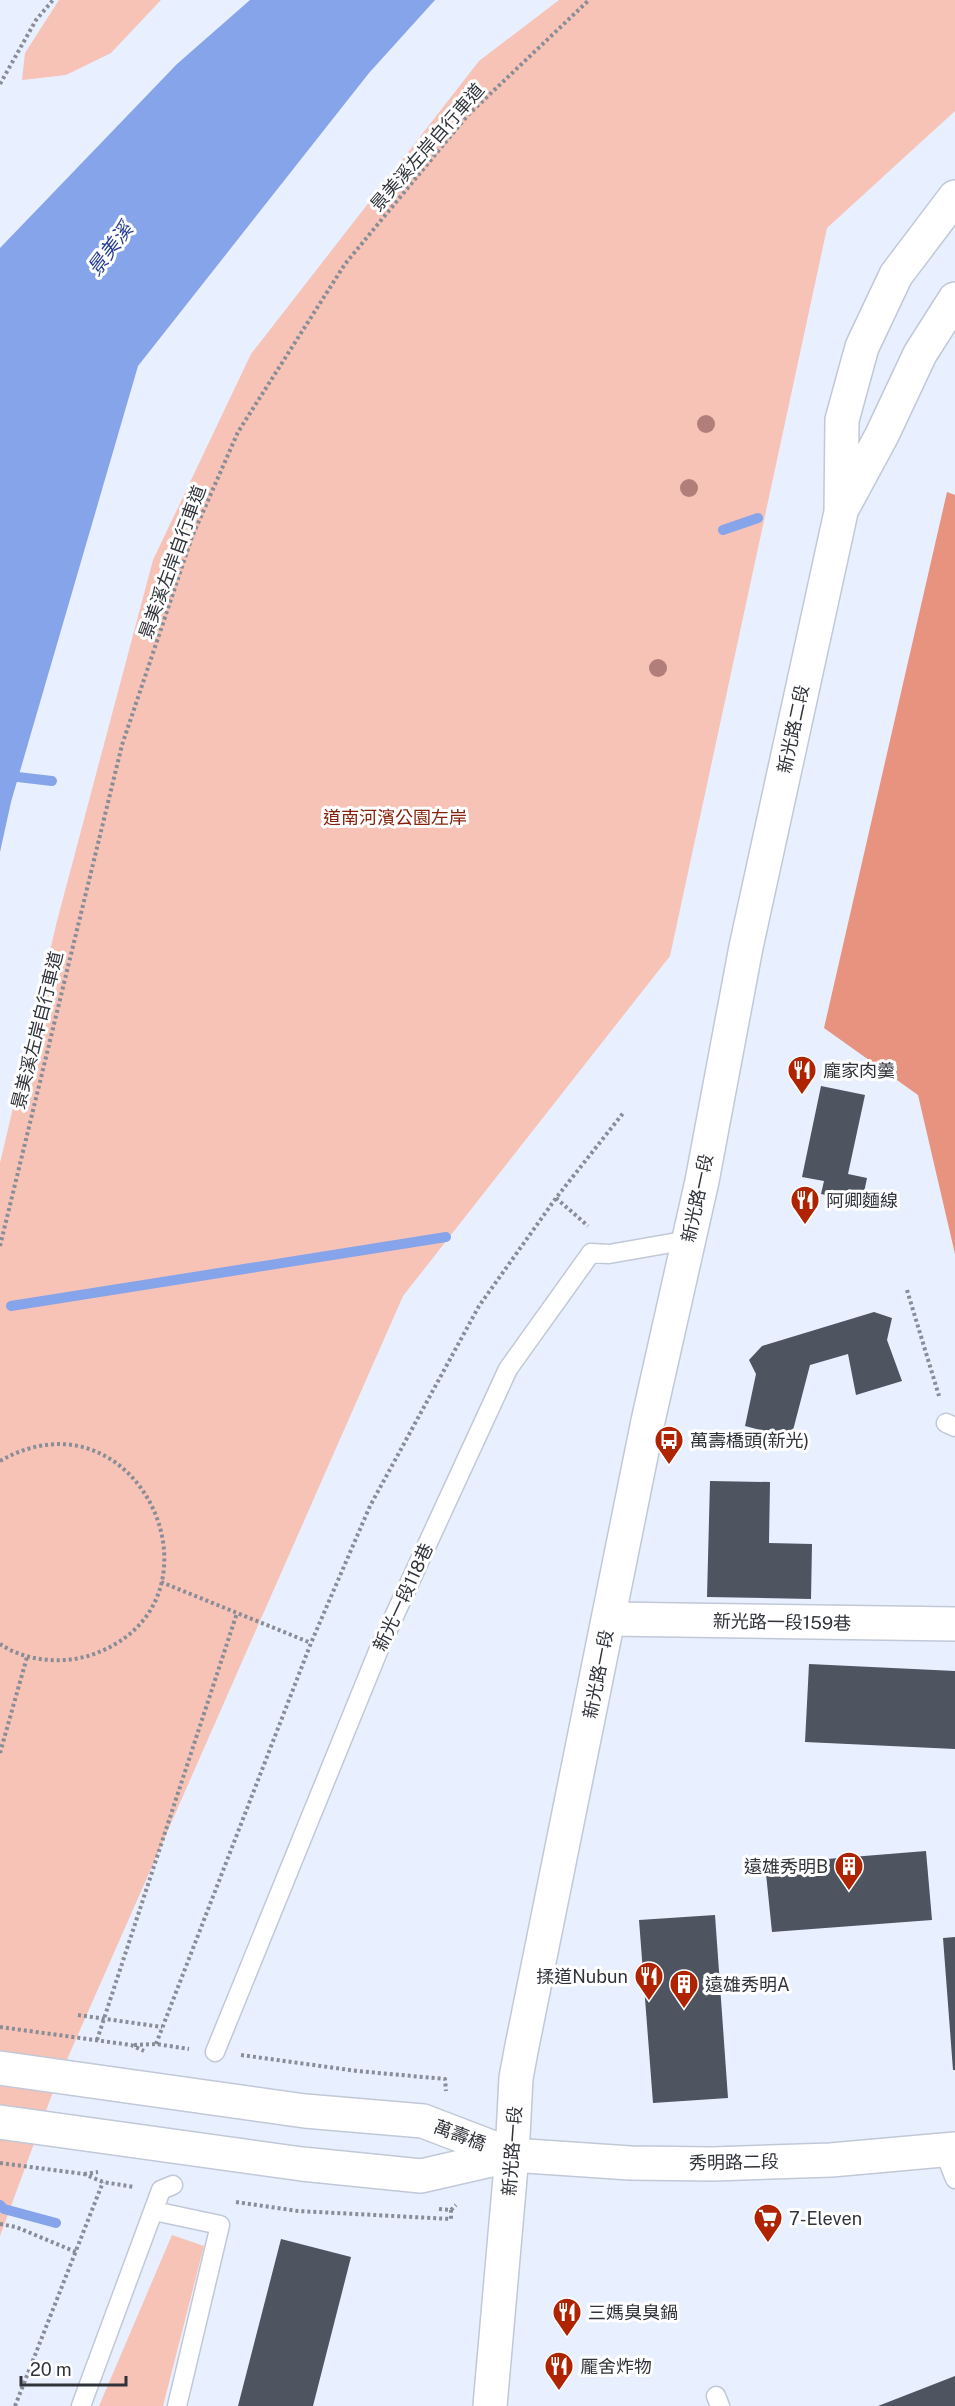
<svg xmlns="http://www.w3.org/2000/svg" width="955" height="2406" viewBox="0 0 955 2406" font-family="'Public Sans','Noto Sans TC',sans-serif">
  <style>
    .green { fill: #f7c3b6 }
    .forest { fill: #e89380 }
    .water { fill: #86a4ea }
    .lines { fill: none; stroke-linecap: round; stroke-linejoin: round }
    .stream { stroke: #86a4ea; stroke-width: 10 }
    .building { fill: #4e5460 }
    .lane-casing { stroke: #c1c8d7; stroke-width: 21 }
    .street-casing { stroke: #c1c8d7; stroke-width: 36 }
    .secondary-casing { stroke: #c1c8d7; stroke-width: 36 }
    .path { stroke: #888d97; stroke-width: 4; stroke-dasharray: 3 3; stroke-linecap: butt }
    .lane { stroke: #fff; stroke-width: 18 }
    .street { stroke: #fff; stroke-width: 33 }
    .secondary { stroke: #fff; stroke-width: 33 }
    .path-bridge { stroke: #888d97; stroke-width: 4; stroke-dasharray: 3 3; stroke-linecap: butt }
    .tree { fill: #b27e7a }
    .labels { text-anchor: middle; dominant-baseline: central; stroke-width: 6; stroke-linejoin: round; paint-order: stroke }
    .street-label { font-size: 18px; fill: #303339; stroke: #fff }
    .park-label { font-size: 18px; fill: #85220d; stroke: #fff }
    .poi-label { font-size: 18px; fill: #303339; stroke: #fff; text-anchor: start }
    .water-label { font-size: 20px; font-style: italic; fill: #243f90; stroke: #fff }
  </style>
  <rect width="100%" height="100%" fill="#e8efff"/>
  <!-- green -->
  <path class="green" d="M59,0H161L111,53L66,75L22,80L25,53Z
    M559,0H955V111L827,228L670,956L403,1296L54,2089L0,2236V1163L57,921L153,560L251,354L479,61Z
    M172,2235L204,2246L163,2406H99Z"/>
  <!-- forest -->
  <path class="forest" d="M947,492L955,495V1254L918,1095L824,1028Z"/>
  <!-- water -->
  <path class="water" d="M250,0H435L369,73L138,366L11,802L0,852V248L177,64Z"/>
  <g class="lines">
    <!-- stream -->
    <path class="stream" d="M723,530L758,518
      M0,775L52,781
      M11,1306L446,1237
      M0,2205L4,2209L56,2223"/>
  </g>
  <!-- building -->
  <path class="building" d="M821,1086L865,1095L848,1174L867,1178L862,1202L821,1194L824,1181L802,1177Z
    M874,1312L892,1318L887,1340L902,1381L856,1395L848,1354L810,1365L791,1438L745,1426L756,1374L749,1360L762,1346Z
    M710,1481L770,1482L769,1543L812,1544L811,1599L707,1597Z
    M809,1664L955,1671V1749L805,1742Z
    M926,1851L932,1920L772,1932L765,1864Z
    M715,1915L728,2098L653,2103L639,1920Z
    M955,1937V2070H953L943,1938Z
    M281,2239L351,2257L313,2406H238Z
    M955,2376V2406H878Z"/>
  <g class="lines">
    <!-- lane casing -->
    <g class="lane-casing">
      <path id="lane" d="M946,1423L955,1427
        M215,2052L379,1649L508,1369L591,1253L609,1254L689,1240
        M944,2151L955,2179
        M154,2211L220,2225L177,2406
        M716,2396L720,2406
        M81,2406L161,2190L173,2185"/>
    </g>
    <!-- street casing -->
    <g class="street-casing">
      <path id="street" d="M609,1619L955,1624
        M490,2406L512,2155"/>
    </g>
    <!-- secondary casing -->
    <g class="secondary-casing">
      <path id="secondary" d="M843,507L882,435L920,354L955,299
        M0,2068L305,2111L423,2121L512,2155
        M0,2122L302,2164L421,2176L512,2155L630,2163L713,2164L831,2160L955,2149
        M512,2155L516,2078L521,2051L648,1421L702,1181L746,947L841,512L842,420L862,347L896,275L955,197"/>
    </g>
    <!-- path -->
    <path class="path" d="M0,84L36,20L53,0
      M556,1198L588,1226
      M0,1246L122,745L192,537L238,432L345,264L468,115L589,0
      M907,1290L939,1396
      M0,1461C141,1381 240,1608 88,1656C60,1664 25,1661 0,1644
      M161,1582L311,1643
      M0,1753L27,1657
      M78,2015L162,2027
      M0,2027L131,2045L144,2051
      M156,2044L311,1643L370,1506L479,1306L556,1198L624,1112
      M134,2045L156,2044L189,2049
      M241,2055L357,2071L445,2079L446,2091
      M0,2163L84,2174L103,2182L134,2187
      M84,2174L98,2172
      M236,2202L298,2211L451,2219V2210
      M439,2209L451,2210L456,2205
      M0,2224L16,2227L76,2252
      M15,2406L103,2182"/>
    <!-- lane -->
    <use href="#lane" class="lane"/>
    <!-- street -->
    <use href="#street" class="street"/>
    <!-- secondary -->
    <use href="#secondary" class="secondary"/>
    <!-- path-bridge -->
    <path class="path-bridge" d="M97,2040L237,1613"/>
  </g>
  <!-- trees -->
  <g class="tree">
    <circle cx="706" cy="424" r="9"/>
    <circle cx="689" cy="488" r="9"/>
    <circle cx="658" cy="668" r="9"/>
  </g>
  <!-- icons -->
  <defs>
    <g id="restaurant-pin" transform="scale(1.5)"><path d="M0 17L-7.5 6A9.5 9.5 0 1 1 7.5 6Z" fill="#af2300" stroke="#fff"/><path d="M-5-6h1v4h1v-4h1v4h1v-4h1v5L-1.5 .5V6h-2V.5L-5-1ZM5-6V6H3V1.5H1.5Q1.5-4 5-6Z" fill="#fff"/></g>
    <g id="bus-pin" transform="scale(1.5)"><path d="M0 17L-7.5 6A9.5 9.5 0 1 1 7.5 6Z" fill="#af2300" stroke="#fff"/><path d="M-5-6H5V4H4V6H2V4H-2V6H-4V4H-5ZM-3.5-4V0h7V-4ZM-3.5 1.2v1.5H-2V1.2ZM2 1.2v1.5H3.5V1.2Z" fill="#fff"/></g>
    <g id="building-pin" transform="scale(1.5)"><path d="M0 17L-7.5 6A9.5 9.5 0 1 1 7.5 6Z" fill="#af2300" stroke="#fff"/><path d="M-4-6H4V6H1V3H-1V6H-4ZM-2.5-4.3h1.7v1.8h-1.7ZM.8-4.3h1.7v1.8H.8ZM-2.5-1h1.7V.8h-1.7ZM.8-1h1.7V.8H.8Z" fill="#fff"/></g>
    <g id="supermarket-pin" transform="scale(1.5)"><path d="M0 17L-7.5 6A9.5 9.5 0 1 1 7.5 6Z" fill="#af2300" stroke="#fff"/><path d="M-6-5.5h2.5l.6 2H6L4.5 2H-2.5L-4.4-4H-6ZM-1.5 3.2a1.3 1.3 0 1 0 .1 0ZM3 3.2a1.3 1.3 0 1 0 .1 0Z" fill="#fff"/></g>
  </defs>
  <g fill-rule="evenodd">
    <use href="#restaurant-pin" x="802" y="1070"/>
    <use href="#restaurant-pin" x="805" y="1200"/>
    <use href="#bus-pin" x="669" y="1440"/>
    <use href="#building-pin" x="849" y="1866"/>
    <use href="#restaurant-pin" x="649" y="1976"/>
    <use href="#building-pin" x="684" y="1984"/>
    <use href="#supermarket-pin" x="768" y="2218"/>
    <use href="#restaurant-pin" x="567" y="2312"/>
    <use href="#restaurant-pin" x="559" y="2366"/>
  </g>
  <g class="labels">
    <!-- street labels -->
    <g class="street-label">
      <text transform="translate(427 147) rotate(-49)">景美溪左岸自行車道</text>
      <text transform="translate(172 562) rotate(-70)">景美溪左岸自行車道</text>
      <text transform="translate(793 729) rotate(-78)">新光路二段</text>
      <text transform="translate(37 1030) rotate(-76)">景美溪左岸自行車道</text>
      <text transform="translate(697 1198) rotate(-78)">新光路一段</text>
      <text transform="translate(403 1597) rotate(-65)">新光一段118巷</text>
      <text transform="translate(782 1622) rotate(1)">新光路一段159巷</text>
      <text transform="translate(598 1674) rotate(-79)">新光路一段</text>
      <text transform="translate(460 2135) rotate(21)">萬壽橋</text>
      <text transform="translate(512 2151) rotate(-86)">新光路一段</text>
      <text transform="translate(734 2162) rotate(-1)">秀明路二段</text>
    </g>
    <!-- park labels -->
    <g class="park-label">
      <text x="395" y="817">道南河濱公園左岸</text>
    </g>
    <!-- poi labels -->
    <g class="poi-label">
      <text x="823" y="1070">龐家肉羹</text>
      <text x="826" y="1200">阿卿麵線</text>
      <text x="690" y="1440">萬壽橋頭(新光)</text>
      <text x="828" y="1866" text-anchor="end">遠雄秀明B</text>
      <text x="628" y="1976" text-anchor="end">揉道Nubun</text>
      <text x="705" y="1984">遠雄秀明A</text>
      <text x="789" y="2218">7-Eleven</text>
      <text x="588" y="2312">三媽臭臭鍋</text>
      <text x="580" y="2366">龎舍炸物</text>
    </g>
    <!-- water labels -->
    <g class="water-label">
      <text transform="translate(110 249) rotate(-53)">景美溪</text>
    </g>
  </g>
  <!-- scale -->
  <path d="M21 2376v9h105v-9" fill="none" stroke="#303339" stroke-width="3"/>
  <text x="30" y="2376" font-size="18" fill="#303339" stroke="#ffffff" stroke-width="4.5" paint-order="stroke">20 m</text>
</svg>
